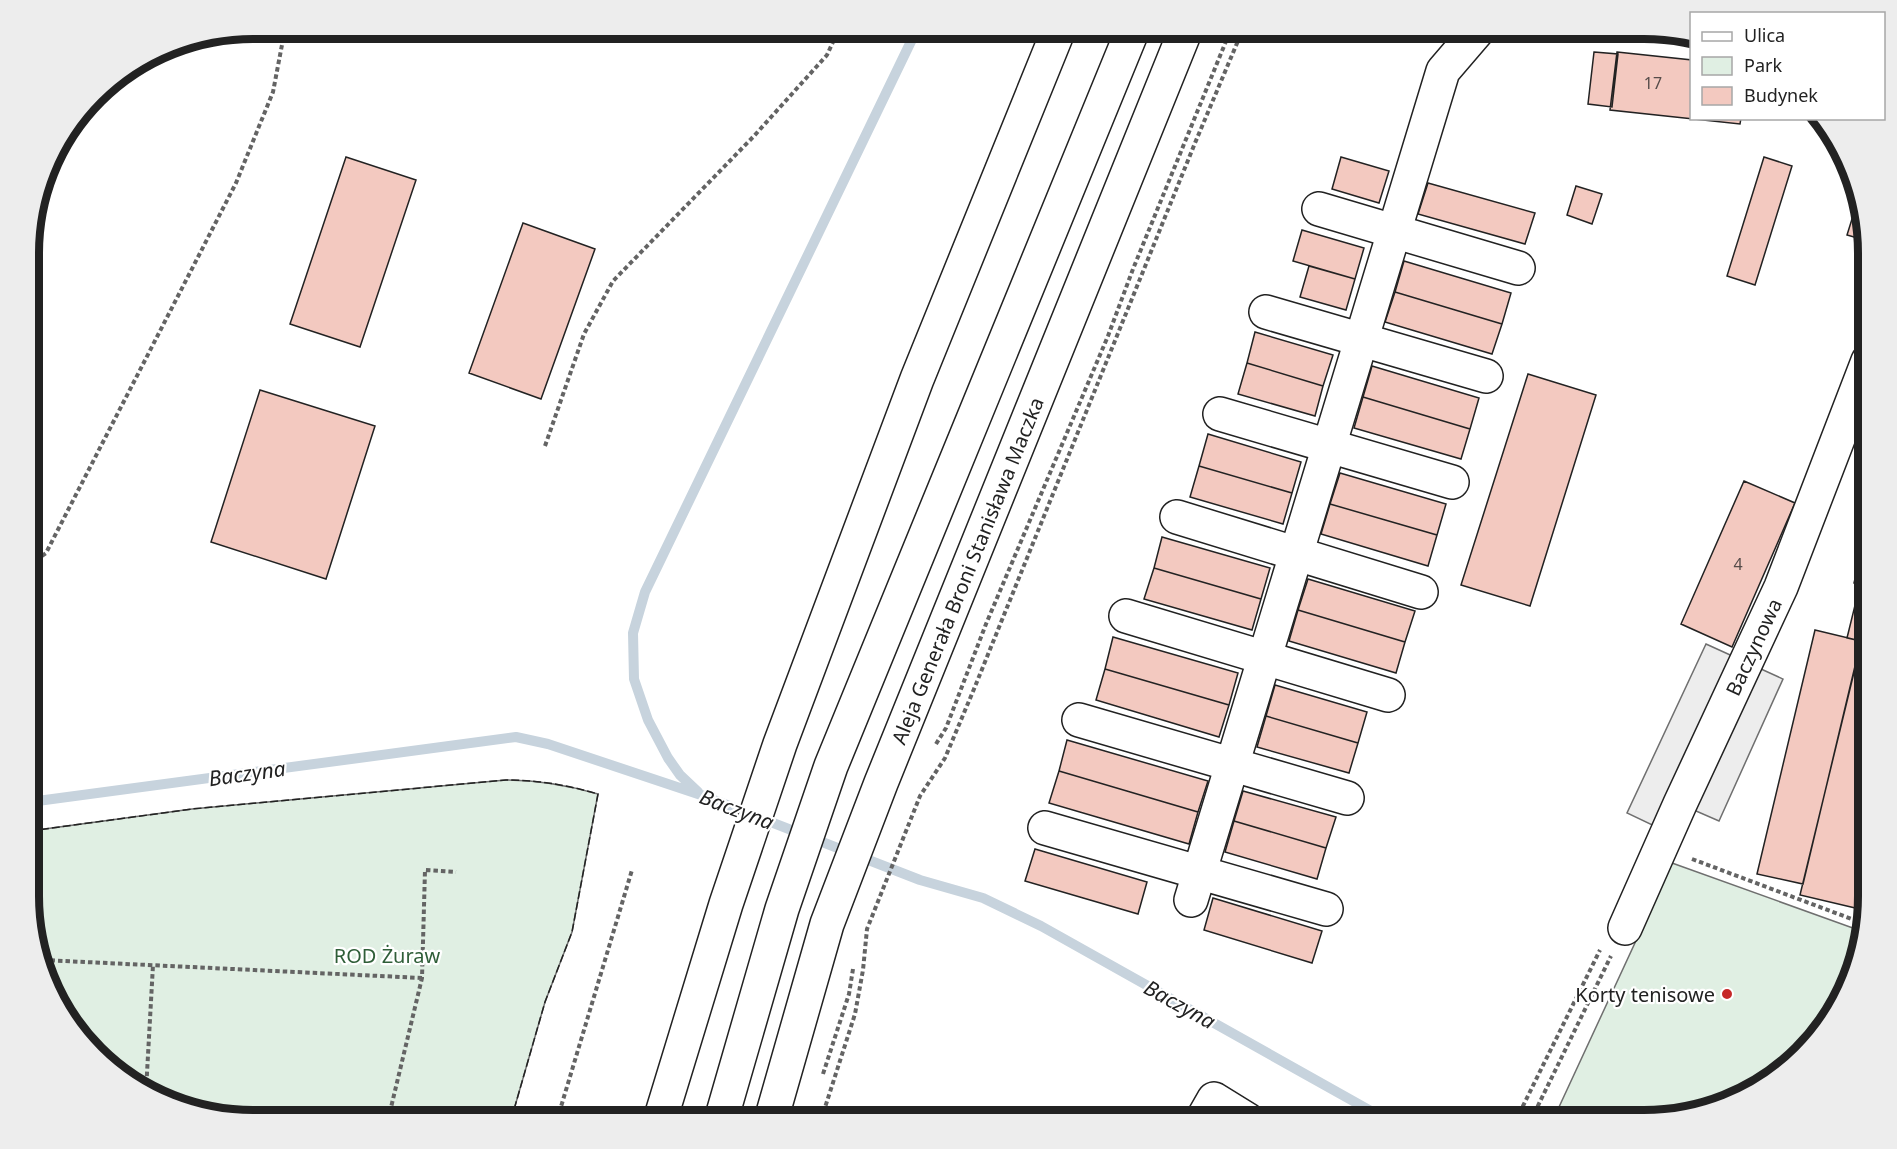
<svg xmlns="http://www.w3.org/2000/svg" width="1897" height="1149" viewBox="0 0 1897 1149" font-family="'Noto Sans',sans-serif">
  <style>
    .green { fill: #e0efe3; stroke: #6f6f6f; stroke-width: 1.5 }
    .parking { fill: #ededed; stroke: #6f6f6f; stroke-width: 1.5 }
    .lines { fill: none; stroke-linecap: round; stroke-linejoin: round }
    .stream { stroke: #c7d3dd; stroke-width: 10 }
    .building { fill: #f3c9c0; stroke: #222; stroke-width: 1.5 }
    .minor-casing { stroke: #222; stroke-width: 36 }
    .major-casing { stroke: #222; stroke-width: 36 }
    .path { stroke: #646464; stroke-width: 4; stroke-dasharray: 4.5 3; stroke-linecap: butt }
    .minor { stroke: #fff; stroke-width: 33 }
    .major { stroke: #fff; stroke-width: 33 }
    .fence { stroke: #222; stroke-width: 1.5; stroke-dasharray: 8 3; stroke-linecap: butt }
    .poi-dot { fill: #c62828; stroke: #fff; stroke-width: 2 }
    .labels { text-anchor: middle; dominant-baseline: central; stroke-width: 4.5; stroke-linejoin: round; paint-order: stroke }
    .number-label { font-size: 16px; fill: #564c4a }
    .street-label { font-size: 20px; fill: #222; stroke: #fff }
    .park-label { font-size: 20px; fill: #2f5e38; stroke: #fff }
    .poi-label { font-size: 20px; fill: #222; stroke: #fff; text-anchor: end }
    .water-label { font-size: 21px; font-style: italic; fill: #222; stroke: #fff }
    .rim { fill: none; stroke: #222; stroke-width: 8 }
  </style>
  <rect width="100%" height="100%" fill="#fff"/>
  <!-- green -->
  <path class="green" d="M506,780C538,780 567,785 598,794L572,932L545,1002L511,1120H253L181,1109L129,1083L66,1020L30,925V831L192,809Z
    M1672,863L1864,932L1857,968L1831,1020L1756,1091L1658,1120H1553Z"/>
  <!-- parking -->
  <path class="parking" d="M1706,644L1783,679L1719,821L1680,804L1667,832L1627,813Z"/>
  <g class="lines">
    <!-- stream -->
    <path class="stream" d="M698,792L680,775L668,758L648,720L634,679L633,633L645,592L917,29
      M30,802L516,737L548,744L701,795L920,880L983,898L1041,926L1387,1120"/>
  </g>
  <!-- building -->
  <path class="building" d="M1594,52L1618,54L1612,107L1588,104Z
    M1617,52L1692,60V118H1741L1740,124L1610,110Z
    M346,157L416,180L360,347L290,324Z
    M1341,157L1389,171L1379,203L1332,189Z
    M1764,157L1792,166L1755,285L1727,276Z
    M1428,183L1535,213L1525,244L1418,214Z
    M1576,186L1602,194L1592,224L1567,215Z
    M1857,203L1868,239V241L1847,235Z
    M523,223L595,249L541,399L469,373Z
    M1302,230L1364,248L1355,279L1293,261Z
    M1404,261L1511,293L1502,324L1395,292Z
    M1309,266L1355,279L1346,310L1300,297Z
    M1395,292L1502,324L1492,354L1385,322Z
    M1255,332L1333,355L1323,386L1247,363Z
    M1247,363L1323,386L1315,416L1238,394Z
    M1372,366L1479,398L1470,429L1363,397Z
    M1528,374L1596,395L1530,606L1461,585Z
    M260,390L375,426L326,579L211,542Z
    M1363,397L1470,429L1461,459L1354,428Z
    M1208,434L1301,462L1292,493L1199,466Z
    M1199,466L1292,493L1283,524L1190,497Z
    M1340,473L1446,504L1437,535L1330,504Z
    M1744,481L1795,503L1732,647L1681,624Z
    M1330,504L1437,535L1428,566L1321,534Z
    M1868,526V613L1861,641L1847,638L1860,585L1854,583Z
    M1162,537L1270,568L1261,599L1154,568Z
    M1154,568L1261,599L1252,630L1144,599Z
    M1308,579L1415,611L1405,642L1298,610Z
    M1298,610L1405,642L1396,673L1289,641Z
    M1865,627H1868V911L1800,895Z
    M1815,630L1861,641L1803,884L1757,874Z
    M1113,637L1238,673L1229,705L1105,669Z
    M1105,669L1229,705L1219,737L1096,700Z
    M1275,685L1367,712L1358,743L1266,716Z
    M1266,716L1358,743L1349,773L1257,747Z
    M1067,740L1208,781L1198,812L1059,771Z
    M1059,771L1198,812L1189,844L1049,803Z
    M1243,791L1336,817L1326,848L1234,821Z
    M1234,821L1326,848L1317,879L1225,852Z
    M1035,849L1147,882L1138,914L1025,881Z
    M1213,898L1322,931L1312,963L1204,930Z"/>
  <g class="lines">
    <!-- minor casing -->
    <g class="minor-casing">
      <g id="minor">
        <path d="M1319,209L1518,268"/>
        <path d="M1266,312L1486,376"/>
        <path d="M1220,414L1452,482"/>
        <path d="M1177,517L1421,592"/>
        <path d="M1126,616L1388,695"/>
        <path d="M1079,720L1347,798"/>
        <path d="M1045,828L1326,909"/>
        <path d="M1191,900L1443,71L1479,29"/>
        <path id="s1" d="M1625,928L1680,804L1781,587L1868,361"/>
        <path d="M660,1120L726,904L780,744L917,379L1059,29"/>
        <path d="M1202,1120L1214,1099L1248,1120"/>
      </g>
    </g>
    <!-- major casing -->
    <g class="major-casing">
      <g id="major">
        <path d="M721,1120L782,909L831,766L1133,29"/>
        <path id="s2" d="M771,1120L827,924L881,783L1186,29"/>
      </g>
    </g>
    <!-- path -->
    <path class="path" d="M545,446L584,334L613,281L754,136L827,55L839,29
      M30,565L46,553L236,183L273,92L285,29
      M936,744L946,728L986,624L1108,336L1133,269L1231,29
      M1692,859L1865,924
      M43,960L422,978
      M823,1074L849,994L853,969
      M146,1091L153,965
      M388,1120L422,978L425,870L456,872
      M557,1120L632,870
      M821,1120L855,1014L863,970L867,929L920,796L945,758L974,689L1195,143L1243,29
      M1516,1120L1600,950
      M1531,1120L1611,956"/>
    <!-- minor -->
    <use href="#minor" class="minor"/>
    <!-- major -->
    <use href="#major" class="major"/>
    <!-- fence -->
    <path class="fence" d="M30,831L192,809L506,780C538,780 567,785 598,794L572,932L545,1002L511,1120"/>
  </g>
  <!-- markers -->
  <circle class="poi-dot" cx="1727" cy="994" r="6"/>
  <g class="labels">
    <!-- number labels -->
    <g class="number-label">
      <text x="1653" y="83">17</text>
      <text x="1738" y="564">4</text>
    </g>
    <!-- street labels -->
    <g class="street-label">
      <text stroke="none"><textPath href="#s2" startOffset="584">Aleja Generała Broni Stanisława Maczka</textPath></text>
      <text stroke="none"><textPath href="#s1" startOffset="309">Baczynowa</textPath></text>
    </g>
    <!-- park labels -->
    <g class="park-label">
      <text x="387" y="955">ROD Żuraw</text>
    </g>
    <!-- poi labels -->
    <g class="poi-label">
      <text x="1715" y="994">Korty tenisowe</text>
    </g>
    <!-- water labels -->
    <g class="water-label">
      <text transform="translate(247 773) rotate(-8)">Baczyna</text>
      <text transform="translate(737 809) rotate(21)">Baczyna</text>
      <text transform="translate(1180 1004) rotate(29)">Baczyna</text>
    </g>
  </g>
  <!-- crop -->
  <path d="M0 0H1897V1149H0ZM253 39H1644A214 214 0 0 1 1858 253V896A214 214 0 0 1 1644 1110H253A214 214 0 0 1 39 896V253A214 214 0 0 1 253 39Z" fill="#ededed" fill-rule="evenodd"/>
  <path class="rim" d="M253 39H1644A214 214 0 0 1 1858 253V896A214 214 0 0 1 1644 1110H253A214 214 0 0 1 39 896V253A214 214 0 0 1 253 39Z"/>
  <!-- legend -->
  <rect x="1690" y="12" width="195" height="108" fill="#ffffff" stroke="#a7a7a7" stroke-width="1.5"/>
  <rect x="1702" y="32" width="30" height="9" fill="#ffffff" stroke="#a7a7a7" stroke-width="1.5"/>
  <text x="1744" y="42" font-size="18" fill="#222222">Ulica</text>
  <rect x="1702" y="57" width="30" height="18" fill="#e0efe3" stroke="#a7a7a7" stroke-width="1.5"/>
  <text x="1744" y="72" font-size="18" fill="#222222">Park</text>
  <rect x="1702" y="87" width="30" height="18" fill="#f3c9c0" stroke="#a7a7a7" stroke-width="1.5"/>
  <text x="1744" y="102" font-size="18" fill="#222222">Budynek</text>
</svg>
